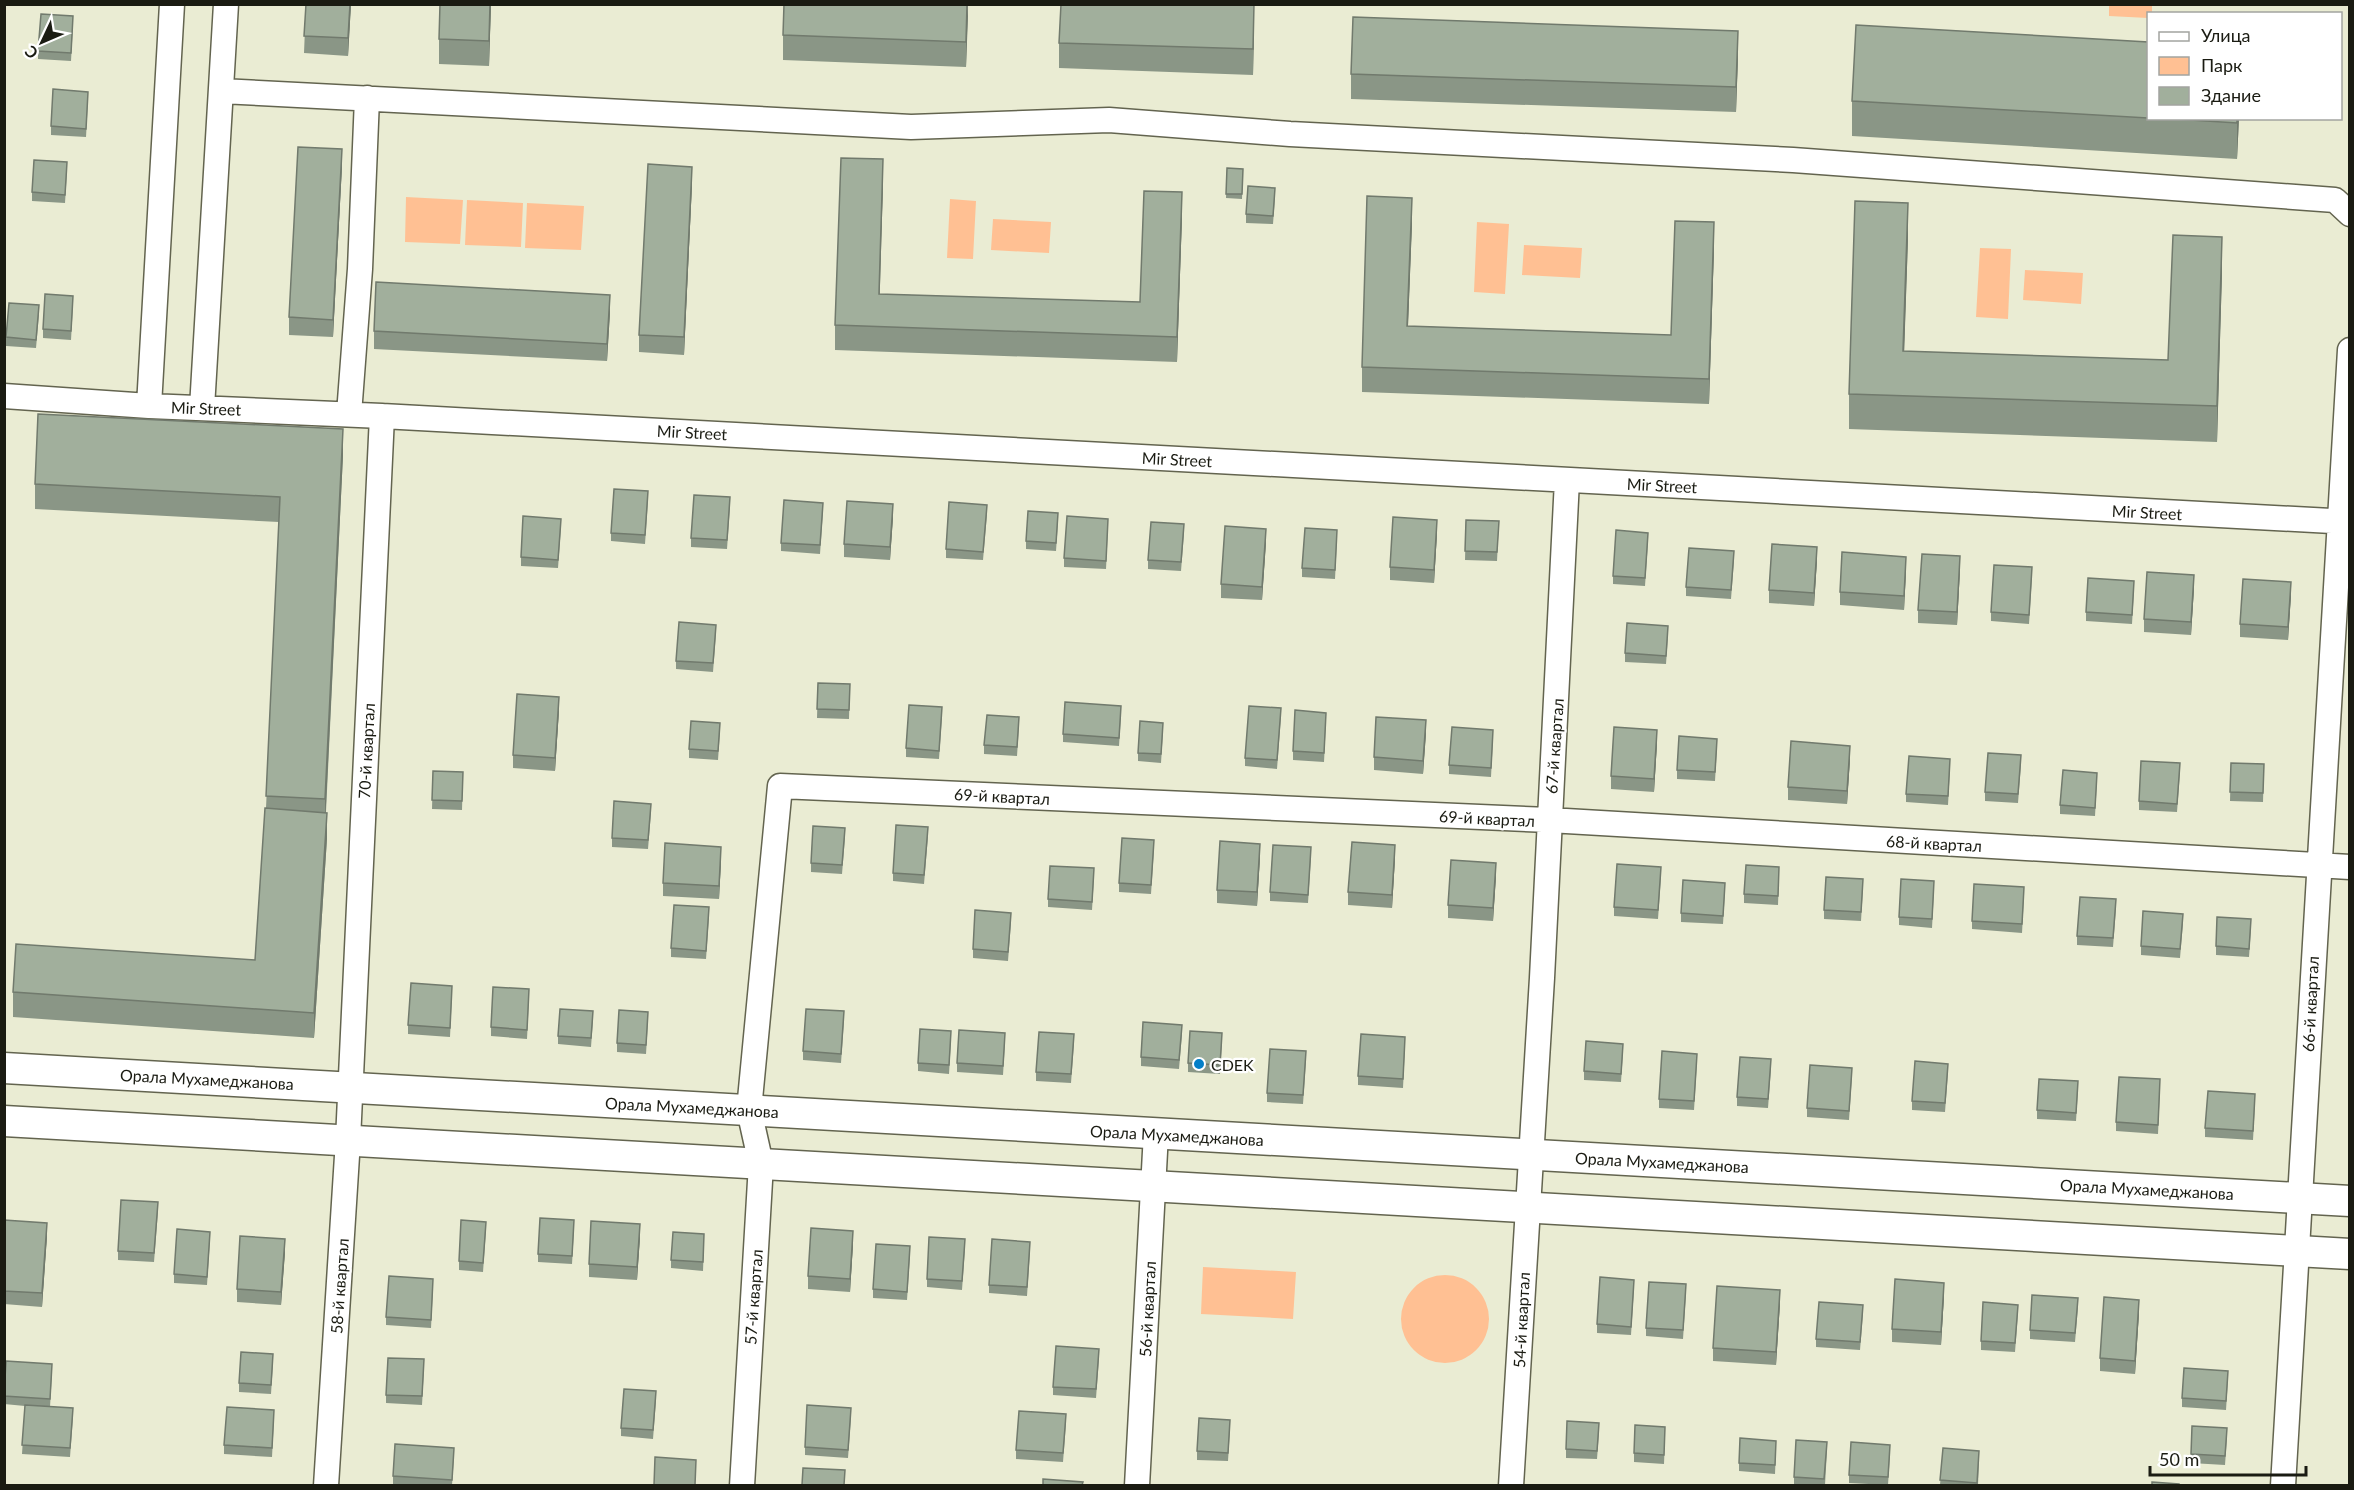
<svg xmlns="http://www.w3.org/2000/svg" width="2354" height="1490" viewBox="0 0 2354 1490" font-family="Lato,sans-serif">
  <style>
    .green { fill: #ffc093 }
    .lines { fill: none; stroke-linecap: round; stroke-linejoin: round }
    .minor-casing { stroke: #63644f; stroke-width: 27 }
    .tertiary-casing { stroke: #63644f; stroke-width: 33 }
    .minor { stroke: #fff; stroke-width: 24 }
    .tertiary { stroke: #fff; stroke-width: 30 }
    .wall { fill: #8a9686 }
    .shaded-wall { fill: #717a6d }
    .building { fill: #a1af9c; stroke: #717a6d; stroke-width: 1.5 }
    .poi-dot { fill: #047fc8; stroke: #fff; stroke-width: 2 }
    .labels { text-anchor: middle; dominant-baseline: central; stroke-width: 4.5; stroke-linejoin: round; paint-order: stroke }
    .street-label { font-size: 16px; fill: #1a1b12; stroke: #fff }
    .poi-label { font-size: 16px; fill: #1a1b12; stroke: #fff; text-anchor: start }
  </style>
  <rect width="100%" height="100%" fill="#eaecd3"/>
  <!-- green -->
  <path class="green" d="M2109,5H2152V13L2148,14V18L2109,16Z
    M406,197L463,200L460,244L405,242Z
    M950,199L976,201L973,259L947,258Z
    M467,200L523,203L521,247L465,245Z
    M527,203L584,206L581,250L525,248Z
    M993,219L1051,222L1049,253L991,250Z
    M1477,222L1509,224L1505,294L1474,292Z
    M1524,245L1582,248L1580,278L1522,275Z
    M1980,248L2011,249L2008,319L1976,317Z
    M2025,270L2083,273L2081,304L2023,300Z
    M1203,1267L1296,1272L1293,1319L1201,1314Z
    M1401 1319a44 44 0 1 1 88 0a44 44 0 1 1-88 0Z"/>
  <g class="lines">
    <!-- minor casing -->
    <g class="minor-casing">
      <path id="minor" d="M221,91L911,127L1109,120L1290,134L1793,160L2335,200L2350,214
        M4,396L149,406L382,416L2350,522
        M149,406L172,4
        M202,408L226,4
        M349,414L360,269L367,98
        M326,1486L348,1140L382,416
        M742,1486L761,1164L749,1110L780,786L1549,820L2350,867
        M1137,1486L1156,1133
        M1511,1486L1542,978L1567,480
        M2283,1486L2350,350"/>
    </g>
    <!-- tertiary casing -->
    <g class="tertiary-casing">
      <path id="tertiary" d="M4,1068L2350,1201
        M4,1121L2350,1254"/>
    </g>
    <!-- minor -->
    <use href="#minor" class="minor"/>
    <!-- tertiary -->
    <use href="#tertiary" class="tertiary"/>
  </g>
  <!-- wall -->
  <path class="wall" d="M306,4H351L348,56L304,53Z
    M491,4L489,66L439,64V39Z
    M968,4L966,67L783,60V35Z
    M73,25L71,61L38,59V51Z
    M1254,26L1253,75L1059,68V43Z
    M2148,42V118H2239L2237,159L1852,136V101Z
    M1738,56L1736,112L1351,99V74Z
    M88,100L86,137L51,135V126Z
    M342,166L333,337L289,335V317Z
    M1227,168L1243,169L1242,199L1226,198Z
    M67,171L65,203L32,201V192Z
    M692,184L684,355L639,352V335Z
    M883,184L879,294L1140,302L1182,217L1177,362L835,350V325Z
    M1275,197L1273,224L1246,223V214Z
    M1412,223L1408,326L1671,335L1714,248L1709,404L1362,392V367Z
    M1908,238L1904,351L2168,360L2222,272L2217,442L1849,429V394Z
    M73,305L71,340L43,338V329Z
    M610,312L607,361L374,349V331Z
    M39,314L36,348L6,346V337Z
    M343,455L326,812L327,838L314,1038L13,1017V992L255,960L266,808L279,522L35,509V484Z
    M648,500L645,544L611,541V533Z
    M730,506L727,549L691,547V538Z
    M823,511L820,554L781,551V543Z
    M987,514L983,560L946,558V549Z
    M893,517L890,560L844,557V544Z
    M1466,520L1499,521L1497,561L1465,560Z
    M1058,522L1056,551L1026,549V541Z
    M561,527L558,568L521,566V557Z
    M1108,528L1106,569L1064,567V558Z
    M1184,533L1181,571L1148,569V560Z
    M1437,533L1434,583L1390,580V567Z
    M1337,539L1335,579L1302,577V568Z
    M1266,542L1262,600L1221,598V584Z
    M1648,542L1645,586L1613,584V576Z
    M1734,560L1731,599L1686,596V587Z
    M1817,560L1814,606L1769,603V590Z
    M1960,569L1957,625L1918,623V610Z
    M1906,570L1904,610L1840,605V592Z
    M2032,576L2029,624L1991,621V612Z
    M2194,588L2191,635L2144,632V619Z
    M2134,590L2132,624L2086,621V612Z
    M2291,595L2288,640L2240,637V624Z
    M716,633L713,672L676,669V661Z
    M1668,635L1666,664L1625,662V653Z
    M818,683L850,684L849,719L817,718Z
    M559,710L555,771L513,768V755Z
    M1121,715L1119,746L1063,742V734Z
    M942,716L939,759L906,757V748Z
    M1281,716L1277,769L1245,766V758Z
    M1326,721L1324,762L1293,760V751Z
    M1019,726L1017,756L984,754V745Z
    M720,731L718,760L689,758V749Z
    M1163,731L1161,763L1138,761V753Z
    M1426,733L1423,774L1374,770V757Z
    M1493,739L1491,777L1449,774V765Z
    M1657,743L1654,792L1611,789V776Z
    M1717,747L1715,781L1677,779V770Z
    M1850,759L1847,804L1788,800V787Z
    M2231,763L2264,764L2263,802L2230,801Z
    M2021,764L2018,803L1985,801V792Z
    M1950,768L1948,805L1906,802V794Z
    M433,771L463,772L462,810L432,809Z
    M2180,772L2177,812L2139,810V801Z
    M2097,781L2095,816L2060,814V805Z
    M651,812L648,849L612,847V838Z
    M928,836L924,884L893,881V873Z
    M845,837L842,874L811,872V863Z
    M1154,849L1151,894L1119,892V883Z
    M1311,856L1308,903L1270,901V892Z
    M1260,857L1257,906L1217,903V890Z
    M1395,858L1392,908L1348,905V892Z
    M721,860L719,899L663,896V883Z
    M1496,876L1493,921L1448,918V905Z
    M1661,876L1658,919L1614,916V907Z
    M1779,876L1778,905L1744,903V894Z
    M1094,877L1092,910L1048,907V899Z
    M1863,888L1861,921L1824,919V910Z
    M1934,890L1932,928L1899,925V917Z
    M1725,891L1723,924L1681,922V913Z
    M2024,896L2022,933L1972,929V921Z
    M2116,908L2113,947L2077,945V936Z
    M709,916L706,959L671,957V948Z
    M1011,922L1008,961L973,958V949Z
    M2183,923L2180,958L2141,955V946Z
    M2251,928L2249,957L2216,955V946Z
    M452,995L450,1037L408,1034V1025Z
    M529,998L527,1039L491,1036V1027Z
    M593,1020L591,1047L558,1044V1036Z
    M844,1020L841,1063L803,1060V1051Z
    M648,1021L646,1054L617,1052V1043Z
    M1182,1034L1179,1069L1141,1066V1057Z
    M951,1040L949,1074L918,1071V1063Z
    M1005,1042L1003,1075L957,1072V1063Z
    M1222,1042L1220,1074L1188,1072V1063Z
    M1074,1043L1071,1083L1036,1081V1072Z
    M1405,1046L1403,1088L1358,1085V1076Z
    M1623,1052L1621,1082L1584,1080V1071Z
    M1306,1060L1303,1104L1267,1102V1093Z
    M1697,1062L1694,1110L1659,1108V1099Z
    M1771,1068L1768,1108L1737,1106V1097Z
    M1948,1072L1945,1112L1912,1110V1101Z
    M1852,1076L1849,1120L1807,1117V1108Z
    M2160,1088L2158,1134L2116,1131V1122Z
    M2078,1090L2076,1121L2037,1119V1110Z
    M2255,1103L2253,1140L2205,1137V1128Z
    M158,1211L154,1262L118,1260V1251Z
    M4,1220L47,1236L42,1307L4,1304Z
    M574,1229L572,1264L538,1262V1254Z
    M486,1230L483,1272L459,1270V1261Z
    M640,1237L637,1280L589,1277V1264Z
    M210,1240L207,1285L174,1283V1274Z
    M704,1243L703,1271L671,1268V1260Z
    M853,1244L850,1292L808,1289V1276Z
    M965,1248L962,1290L927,1287V1279Z
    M1030,1251L1027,1296L989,1293V1285Z
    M285,1252L281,1305L237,1302V1289Z
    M910,1255L907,1300L873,1298V1289Z
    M433,1288L431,1328L386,1325V1317Z
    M1634,1288L1631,1335L1597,1333V1324Z
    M1686,1293L1683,1339L1646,1336V1328Z
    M1944,1296L1941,1345L1892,1342V1329Z
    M1780,1303L1776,1365L1713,1361V1348Z
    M2078,1307L2075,1342L2030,1339V1330Z
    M1863,1313L1860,1350L1816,1347V1339Z
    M2018,1313L2015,1352L1981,1350V1341Z
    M2139,1313L2135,1374L2100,1371V1358Z
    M1099,1358L1096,1398L1053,1395V1387Z
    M273,1363L271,1394L239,1392V1383Z
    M424,1368L422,1405L386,1403V1395Z
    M52,1373L50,1407L73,1417L70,1457L22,1454L25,1406L4,1404V1379Z
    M2228,1379L2226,1410L2182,1407V1398Z
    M656,1400L653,1439L621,1436V1428Z
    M851,1417L848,1458L805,1455V1447Z
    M274,1419L272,1457L224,1454V1445Z
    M1066,1423L1063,1462L1016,1459V1450Z
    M1230,1429L1228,1461L1197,1460V1451Z
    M1599,1432L1597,1459L1566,1458V1449Z
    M1665,1436L1664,1464L1634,1462V1453Z
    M2227,1437L2225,1465L2191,1463V1454Z
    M1943,1448L1979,1460L1978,1485H1940Z
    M1776,1449L1775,1474L1739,1471V1463Z
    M1827,1450L1825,1485H1794V1477Z
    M1890,1454L1888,1485L1849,1483V1475Z
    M454,1457L452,1485H393V1476Z"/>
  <!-- shaded-wall -->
  <path class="shaded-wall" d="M350,4H351L348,56V38Z
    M490,4H491L489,66V41Z
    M967,4L968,16L966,67V42Z
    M1254,4V26L1253,75V49Z
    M1738,31V56L1736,112V87Z
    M2237,118H2239L2237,159Z
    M342,149V166L333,337V320Z
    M883,159V184L879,319V294Z
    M692,167V184L684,355V337Z
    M1182,192V217L1177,362V337Z
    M1412,198V223L1407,351V326Z
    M1908,203V238L1903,387V351Z
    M1714,222V248L1709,404V379Z
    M2222,237V272L2217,442V406Z
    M610,295V312L607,361V344Z
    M343,429V455L325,825V799Z
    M893,504V517L890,560V547Z
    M1437,520V533L1434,583V570Z
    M1266,529V542L1262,600V587Z
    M1817,547V560L1814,606V593Z
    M1960,556V569L1957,625V612Z
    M1906,557V570L1904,610V596Z
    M2194,575V588L2191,635V622Z
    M2291,582V595L2288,640V627Z
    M559,697V710L555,771V758Z
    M1426,720V733L1423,774V761Z
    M1657,730V743L1654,792V779Z
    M1850,746V759L1847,804V791Z
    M327,813V838L314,1038V1013Z
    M1260,844V857L1257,906V892Z
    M1395,845V858L1392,908V895Z
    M721,847V860L719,899V886Z
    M1496,863V876L1493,921V908Z
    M47,1223V1236L42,1307V1293Z
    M640,1224V1237L637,1280V1267Z
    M853,1231V1244L850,1292V1279Z
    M285,1239V1252L281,1305V1292Z
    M1944,1283V1296L1941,1345V1332Z
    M1780,1290V1303L1776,1365V1352Z
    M2139,1300V1313L2135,1374V1361Z"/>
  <!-- building -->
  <path class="building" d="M306,4H350L348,38L304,36Z
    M440,4H490L489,41L439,39Z
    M784,4H967L966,42L783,35Z
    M1061,4H1254L1253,49L1059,43Z
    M41,14L73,16L71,53L38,51Z
    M1353,17L1738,31L1736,87L1351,74Z
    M1856,25L2148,42V118L1852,101Z
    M53,89L88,92L86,129L51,126Z
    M2159,118H2237V123Z
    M298,147L342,149L333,320L289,317Z
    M841,158L883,159L879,294L1140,302L1144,191L1182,192L1177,337L835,325Z
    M34,160L67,162L65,195L32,192Z
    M648,164L692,167L684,337L639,335Z
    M1227,168L1243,169L1242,194H1226Z
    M1248,186L1275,188L1273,216L1246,214Z
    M1367,196L1412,198L1407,326L1671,335L1675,221L1714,222L1709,379L1362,367Z
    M1855,201L1908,203L1903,351L2168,360L2173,235L2222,237L2217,406L1849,394Z
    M376,282L610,295L607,344L374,331Z
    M45,294L73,296L71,331L43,329Z
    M9,303L39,305L36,340L6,337Z
    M38,414L343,429L325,799L266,796L280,497L35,484Z
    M614,489L648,491L645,535L611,533Z
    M694,495L730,497L727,540L691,538Z
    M784,500L823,503L820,545L781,543Z
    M847,501L893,504L890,547L844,544Z
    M949,502L987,505L983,552L946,549Z
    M1028,511L1058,513L1056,543L1026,541Z
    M523,516L561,519L558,560L521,557Z
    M1067,516L1108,519L1106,561L1064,558Z
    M1393,517L1437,520L1434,570L1390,567Z
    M1466,520L1499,521L1497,552L1465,551Z
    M1151,522L1184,524L1181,562L1148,560Z
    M1225,526L1266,529L1262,587L1221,584Z
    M1305,528L1337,530L1335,570L1302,568Z
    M1616,530L1648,533L1645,578L1613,576Z
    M1772,544L1817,547L1814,593L1769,590Z
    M1689,548L1734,551L1731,590L1686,587Z
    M1842,552L1906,557L1904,596L1840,592Z
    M1922,554L1960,556L1957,612L1918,610Z
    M1994,565L2032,567L2029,615L1991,612Z
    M2147,572L2194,575L2191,622L2144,619Z
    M2088,578L2134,581L2132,615L2086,612Z
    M2243,579L2291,582L2288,627L2240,624Z
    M679,622L716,625L713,663L676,661Z
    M1627,623L1668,626L1666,656L1625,653Z
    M818,683L850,684L849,710L817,709Z
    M517,694L559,697L555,758L513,755Z
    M1065,702L1121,706L1119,738L1063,734Z
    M909,705L942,707L939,751L906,748Z
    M1249,706L1281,708L1277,760L1245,758Z
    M1295,710L1326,713L1324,753L1293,751Z
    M987,715L1019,717L1017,747L984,745Z
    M1376,717L1426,720L1423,761L1374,757Z
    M691,721L720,723L718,751L689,749Z
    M1140,721L1163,723L1161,754L1138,753Z
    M1452,727L1493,730L1491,768L1449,765Z
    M1614,727L1657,730L1654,779L1611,776Z
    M1679,736L1717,739L1715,772L1677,770Z
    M1791,741L1850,746L1847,791L1788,787Z
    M1988,753L2021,755L2018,794L1985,792Z
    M1909,756L1950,759L1948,796L1906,794Z
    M2141,761L2180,763L2177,804L2139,801Z
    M2231,763L2264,764L2263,793L2230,792Z
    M2063,770L2097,773L2095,808L2060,805Z
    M433,771L463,772L462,801L432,800Z
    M614,801L651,804L648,840L612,838Z
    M265,808L327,813L314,1013L13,992L16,944L255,960Z
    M896,825L928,827L924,875L893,873Z
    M813,826L845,828L842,865L811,863Z
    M1122,838L1154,840L1151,885L1119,883Z
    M1220,841L1260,844L1257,892L1217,890Z
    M1352,842L1395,845L1392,895L1348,892Z
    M665,843L721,847L719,886L663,883Z
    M1273,845L1311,847L1308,895L1270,892Z
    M1451,860L1496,863L1493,908L1448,905Z
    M1617,864L1661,867L1658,910L1614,907Z
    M1746,865L1779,867L1778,896L1744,894Z
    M1050,866L1094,868L1092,902L1048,899Z
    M1826,877L1863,879L1861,912L1824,910Z
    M1901,879L1934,881L1932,919L1899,917Z
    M1683,880L1725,883L1723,916L1681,913Z
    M1974,884L2024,887L2022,924L1972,921Z
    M2080,897L2116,899L2113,938L2077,936Z
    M674,905L709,907L706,951L671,948Z
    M975,910L1011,913L1008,952L973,949Z
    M2143,911L2183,914L2180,949L2141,946Z
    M2217,917L2251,919L2249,949L2216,946Z
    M411,983L452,986L450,1028L408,1025Z
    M493,987L529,989L527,1030L491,1027Z
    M560,1009L593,1011L591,1038L558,1036Z
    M806,1009L844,1011L841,1054L803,1051Z
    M619,1010L648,1012L646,1045L617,1043Z
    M1143,1022L1182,1025L1179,1060L1141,1057Z
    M920,1029L951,1031L949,1065L918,1063Z
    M959,1030L1005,1033L1003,1066L957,1063Z
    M1190,1031L1222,1033L1220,1065L1188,1063Z
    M1039,1032L1074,1034L1071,1074L1036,1072Z
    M1361,1034L1405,1037L1403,1079L1358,1076Z
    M1586,1041L1623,1044L1621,1074L1584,1071Z
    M1270,1049L1306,1051L1303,1095L1267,1093Z
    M1662,1051L1697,1054L1694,1101L1659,1099Z
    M1740,1057L1771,1059L1768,1099L1737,1097Z
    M1915,1061L1948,1064L1945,1103L1912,1101Z
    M1810,1065L1852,1068L1849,1111L1807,1108Z
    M2119,1077L2160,1079L2158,1125L2116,1122Z
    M2039,1079L2078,1081L2076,1113L2037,1110Z
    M2208,1091L2255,1094L2253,1131L2205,1128Z
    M121,1200L158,1202L154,1253L118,1251Z
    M540,1218L574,1220L572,1256L538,1254Z
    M4,1220L47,1223L42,1293L4,1291Z
    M461,1220L486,1222L483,1263L459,1261Z
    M591,1221L640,1224L637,1267L589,1264Z
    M811,1228L853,1231L850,1279L808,1276Z
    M177,1229L210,1232L207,1277L174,1274Z
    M673,1232L704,1234L703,1262L671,1260Z
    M240,1236L285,1239L281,1292L237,1289Z
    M929,1237L965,1239L962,1281L927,1279Z
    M992,1239L1030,1242L1027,1287L989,1285Z
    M876,1244L910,1246L907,1292L873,1289Z
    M389,1276L433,1279L431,1320L386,1317Z
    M1600,1277L1634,1280L1631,1327L1597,1324Z
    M1895,1279L1944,1283L1941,1332L1892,1329Z
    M1649,1282L1686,1284L1683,1330L1646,1328Z
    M1717,1286L1780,1290L1776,1352L1713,1348Z
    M2032,1295L2078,1298L2075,1333L2030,1330Z
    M2104,1297L2139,1300L2135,1361L2100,1358Z
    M1819,1302L1863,1305L1860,1342L1816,1339Z
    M1983,1302L2018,1305L2015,1343L1981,1341Z
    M1056,1346L1099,1349L1096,1389L1053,1387Z
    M241,1352L273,1354L271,1385L239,1383Z
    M388,1358L424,1359L422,1396L386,1395Z
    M6,1361L52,1364L50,1399L4,1396Z
    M2184,1368L2228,1371L2226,1401L2182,1398Z
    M624,1389L656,1391L653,1430L621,1428Z
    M25,1405L73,1408L70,1448L22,1445Z
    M807,1405L851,1408L848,1450L805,1447Z
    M227,1407L274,1410L272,1448L224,1445Z
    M1019,1411L1066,1414L1063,1453L1016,1450Z
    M1199,1418L1230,1420L1228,1453L1197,1451Z
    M1567,1421L1599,1423L1597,1451L1566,1449Z
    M1635,1425L1665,1427L1664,1455L1634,1453Z
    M2192,1426L2227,1428L2225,1456L2191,1454Z
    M1740,1438L1776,1441L1775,1465L1739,1463Z
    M1796,1440L1827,1442L1824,1479L1794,1477Z
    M1851,1442L1890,1445L1888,1477L1849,1475Z
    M395,1444L454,1448L452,1480L393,1476Z
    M1943,1448L1979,1451L1977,1483L1940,1480Z
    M655,1457L696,1460L695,1485H654Z
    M803,1468L845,1470L844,1485H802Z
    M1043,1479L1083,1482L1082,1485H1043Z
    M2152,1482L2179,1484V1485H2152Z"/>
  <!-- markers -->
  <circle class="poi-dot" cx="1199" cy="1064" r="6"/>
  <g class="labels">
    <!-- street labels -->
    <g class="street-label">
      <text transform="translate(206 408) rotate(2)">Mir Street</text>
      <text transform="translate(692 432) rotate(3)">Mir Street</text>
      <text transform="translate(1177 459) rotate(3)">Mir Street</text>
      <text transform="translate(1662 485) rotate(3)">Mir Street</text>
      <text transform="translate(2147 512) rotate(3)">Mir Street</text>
      <text transform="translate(1554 746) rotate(-86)">67-й квартал</text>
      <text transform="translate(366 751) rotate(-87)">70-й квартал</text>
      <text transform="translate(1002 796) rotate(3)">69-й квартал</text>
      <text transform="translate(1487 818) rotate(3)">69-й квартал</text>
      <text transform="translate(1934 843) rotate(3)">68-й квартал</text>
      <text transform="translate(2310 1004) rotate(-87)">66-й квартал</text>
      <text transform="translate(207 1079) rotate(3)">Орала Мухамеджанова</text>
      <text transform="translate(692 1107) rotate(3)">Орала Мухамеджанова</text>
      <text transform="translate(1177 1135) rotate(3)">Орала Мухамеджанова</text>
      <text transform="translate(1662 1162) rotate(3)">Орала Мухамеджанова</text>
      <text transform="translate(2147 1189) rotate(3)">Орала Мухамеджанова</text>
      <text transform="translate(339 1286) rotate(-86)">58-й квартал</text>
      <text transform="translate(753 1297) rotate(-86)">57-й квартал</text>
      <text transform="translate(1147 1309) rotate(-87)">56-й квартал</text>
      <text transform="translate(1521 1320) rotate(-87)">54-й квартал</text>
    </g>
    <!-- poi labels -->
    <g class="poi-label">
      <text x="1211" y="1064">CDEK</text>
    </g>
  </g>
  <!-- border -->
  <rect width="2354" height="1490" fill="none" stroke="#1a1b12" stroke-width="12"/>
  <!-- legend -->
  <rect x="2147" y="12" width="195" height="108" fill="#ffffff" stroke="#a3a4a0" stroke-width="1.5"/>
  <rect x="2159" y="32" width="30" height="9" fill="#ffffff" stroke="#a3a4a0" stroke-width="1.5"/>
  <text x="2201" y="42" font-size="18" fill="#1a1b12">Улица</text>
  <rect x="2159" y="57" width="30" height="18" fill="#ffc093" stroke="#a3a4a0" stroke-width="1.5"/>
  <text x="2201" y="72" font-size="18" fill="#1a1b12">Парк</text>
  <rect x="2159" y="87" width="30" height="18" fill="#a1af9c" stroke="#a3a4a0" stroke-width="1.5"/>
  <text x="2201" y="102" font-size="18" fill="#1a1b12">Здание</text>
  <!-- north arrow -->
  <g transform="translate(42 42) rotate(226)" stroke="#ffffff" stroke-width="4.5" paint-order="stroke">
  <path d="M0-4.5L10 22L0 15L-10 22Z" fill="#1a1b12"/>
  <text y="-9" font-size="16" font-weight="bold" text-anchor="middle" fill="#1a1b12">С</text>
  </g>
  <!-- scale -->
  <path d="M2150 1466v9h156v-9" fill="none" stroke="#1a1b12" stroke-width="3"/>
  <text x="2159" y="1466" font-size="18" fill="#1a1b12" stroke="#ffffff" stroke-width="4.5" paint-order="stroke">50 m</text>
</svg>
